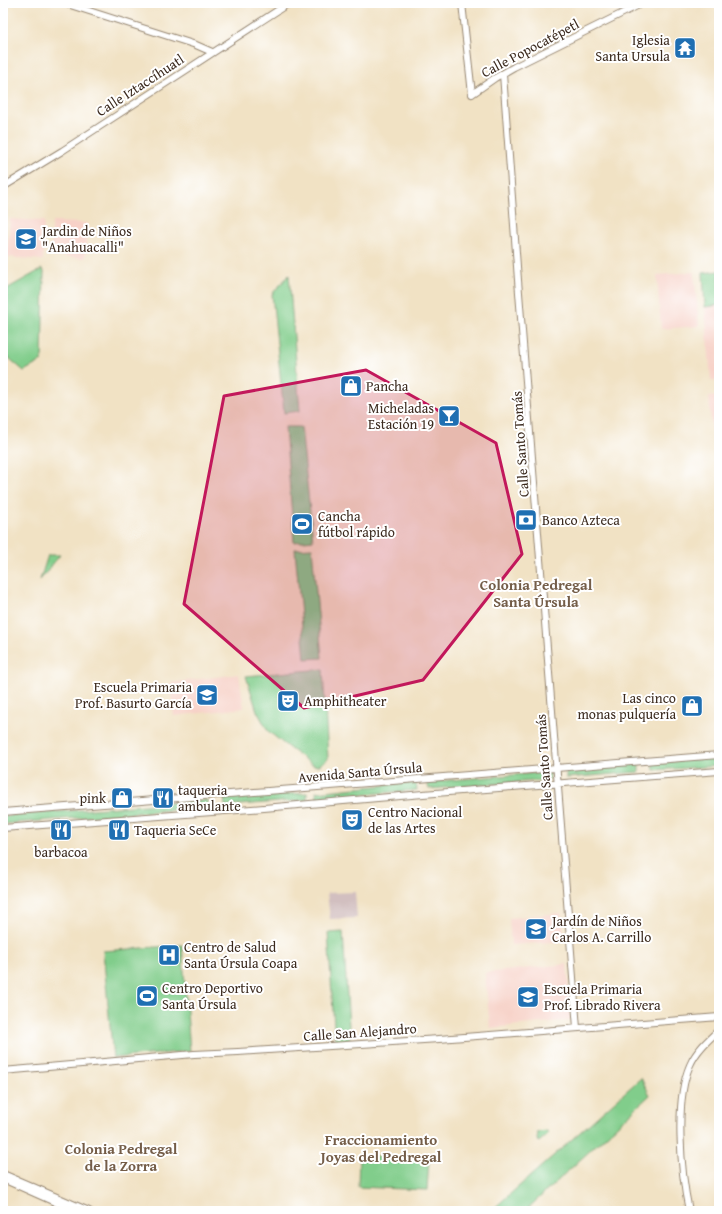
<svg xmlns="http://www.w3.org/2000/svg" width="722" height="1214" viewBox="0 0 722 1214" font-family="'Gentium Book Plus',serif">
  <style>
    .built { fill: #f7d1c7 }
    .industrial { fill: #d2bfc0 }
    .green { fill: #81cd8b; stroke: #5e7c54 }
    .lines { fill: none; stroke-linecap: round; stroke-linejoin: round }
    .secondary-casing { stroke: #968671; stroke-width: 8 }
    .secondary { stroke: #fff; stroke-width: 6 }
    .marked { fill: #c2185b; fill-opacity: 0.2; stroke: #c2185b; stroke-width: 3; stroke-linejoin: round }
    .labels { text-anchor: middle; dominant-baseline: central; stroke-width: 4; stroke-linejoin: round; paint-order: stroke }
    .poi-label { font-size: 14px; fill: #3b2a1e; stroke: #fff; text-anchor: start }
    .street-label { font-size: 14px; fill: #3b2a1e; stroke: #fff }
    .neighbourhood-label { font-size: 15px; font-weight: bold; fill: #745d48; stroke: #fff }
  </style>
  <rect width="100%" height="100%" fill="#fff"/>
  <filter id="ink" filterUnits="userSpaceOnUse"><feTurbulence type="fractalNoise" baseFrequency=".025" numOctaves="2"/><feDisplacementMap in="SourceGraphic" scale="8" xChannelSelector="R" yChannelSelector="G"/><feConvolveMatrix kernelMatrix="1 2 1 2 8 2 1 2 1" color-interpolation-filters="sRGB"/></filter>
  <filter id="wash" filterUnits="userSpaceOnUse"><feTurbulence type="fractalNoise" baseFrequency=".012" numOctaves="4" result="noise"/><feDisplacementMap in="SourceGraphic" scale="16" xChannelSelector="R" yChannelSelector="G"/><feGaussianBlur stdDeviation="0.9" result="paint"/><feColorMatrix in="noise" values="0 0 0 0 0 0 0 0 0 0 0 0 0 0 0 0 0 1.4 0 .05"/><feComposite in="paint" operator="in"/></filter>
  <g filter="url(#wash)">
    <rect width="100%" height="100%" fill="#f1e2c4"/>
    <!-- built -->
    <path class="built" d="M10,219L44,221L43,260L7,257Z
      M52,222L88,223L85,258L51,256Z
      M694,272L699,326L661,329L657,275Z
      M719,305V380L711,381L705,307Z
      M719,396V444L713,445L709,397Z
      M239,674L244,708L174,716L170,683Z
      M561,913L565,941L511,945L509,918Z
      M567,964L571,1020L490,1028L485,973Z"/>
    <!-- industrial -->
    <path class="industrial" d="M355,892L357,918L330,919L327,893Z"/>
    <!-- green -->
    <path class="green" d="M42,269L44,271L42,361L24,371L3,353V291Z
      M719,271V305L705,307L703,273Z
      M289,275L300,411L284,413L272,294Z
      M285,427H301L313,540L294,542Z
      M312,548L322,658L305,659L295,549Z
      M48,555H60L40,580Z
      M323,669L328,759L318,766L313,765L289,748L268,731L257,711L246,676Z
      M719,758V766L654,770L653,763Z
      M639,764V772L566,778V771Z
      M549,772L550,779L548,780L429,789L427,782Z
      M416,782L417,790L317,798L316,792Z
      M307,793V800L225,806L224,798Z
      M208,800V807L3,824V816Z
      M343,932L350,1042L335,1043L328,933Z
      M182,945L190,1051L113,1058L103,951Z
      M641,1078L650,1095L525,1211H491Z
      M538,1132L547,1131L549,1133L539,1142L537,1140Z
      M359,1156L429,1159L427,1190L358,1187Z"/>
  </g>
  <g filter="url(#ink)">
    <g class="lines">
      <!-- secondary casing -->
      <g class="secondary-casing">
        <path id="secondary" d="M64,3L196,45L212,52
          M462,3L472,94
          M503,74L518,280L577,1028
          M472,94L495,78L514,67L643,3
          M3,187L62,151L289,3
          M3,812L719,755
          M3,828L264,808L423,794L719,771
          M3,1071L194,1054L238,1052L439,1039L719,1017
          M3,1174L89,1211
          M3,1179L75,1211
          M689,1211C681,1173 674,1101 690,1065C696,1051 708,1040 719,1030"/>
      </g>
      <!-- secondary -->
      <use href="#secondary" class="secondary"/>
    </g>
  </g>
  <!-- marked area -->
  <path class="marked" d="M366,370L496,443L522,554L423,680L304,708L184,604L224,396Z"/>
  <!-- icons -->
  <defs>
    <g id="temple-square" transform="scale(1.15)"><rect x="-9" y="-9" width="18" height="18" rx="4" fill="#1f6fb2" stroke="#fff"/><path d="M0-6L5-2H3V0L6.5 2.5H4V6H1.5V3h-3V6H-4V2.5H-6.5L-3 0V-2H-5Z" fill="#fff"/></g>
    <g id="school-square" transform="scale(1.15)"><rect x="-9" y="-9" width="18" height="18" rx="4" fill="#1f6fb2" stroke="#fff"/><path d="M0-5L7-2L0 1L-7-2ZM-4 1L0 2.5L4 1V4Q0 6-4 4Z" fill="#fff"/></g>
    <g id="shop-square" transform="scale(1.15)"><rect x="-9" y="-9" width="18" height="18" rx="4" fill="#1f6fb2" stroke="#fff"/><path d="M-5-2.5h2.3a2.7 3.5 0 0 1 5.4 0H5L5.5 6h-11ZM-1.5-2.5h3a1.5 2.3 0 0 0-3 0Z" fill="#fff"/></g>
    <g id="bar-square" transform="scale(1.15)"><rect x="-9" y="-9" width="18" height="18" rx="4" fill="#1f6fb2" stroke="#fff"/><path d="M-6-5H6L.8 .8V4.5H3.5V6h-7V4.5H-.8V.8Z" fill="#fff"/></g>
    <g id="bank-square" transform="scale(1.15)"><rect x="-9" y="-9" width="18" height="18" rx="4" fill="#1f6fb2" stroke="#fff"/><path d="M-6-4H6V4H-6ZM0-2.3a2.3 2.3 0 1 0 0 4.6a2.3 2.3 0 1 0 0-4.6Z" fill="#fff"/></g>
    <g id="stadium-square" transform="scale(1.15)"><rect x="-9" y="-9" width="18" height="18" rx="4" fill="#1f6fb2" stroke="#fff"/><path d="M0-5a6.5 5 0 1 0 0 10a6.5 5 0 1 0 0-10ZM-3.5-1.8h7v3.6h-7Z" fill="#fff"/></g>
    <g id="theatre-square" transform="scale(1.15)"><rect x="-9" y="-9" width="18" height="18" rx="4" fill="#1f6fb2" stroke="#fff"/><path d="M-5-5.5Q0-4 5-5.5V0Q5 5 0 6Q-5 5-5 0ZM-3.3-2.5H-1v1.5H-3.3ZM1-2.5H3.3v1.5H1ZM-2.8 1Q0 5.5 2.8 1Z" fill="#fff"/></g>
    <g id="restaurant-square" transform="scale(1.15)"><rect x="-9" y="-9" width="18" height="18" rx="4" fill="#1f6fb2" stroke="#fff"/><path d="M-5-6h1v4h1v-4h1v4h1v-4h1v5L-1.5 .5V6h-2V.5L-5-1ZM5-6V6H3V1.5H1.5Q1.5-4 5-6Z" fill="#fff"/></g>
    <g id="hospital-square" transform="scale(1.15)"><rect x="-9" y="-9" width="18" height="18" rx="4" fill="#1f6fb2" stroke="#fff"/><path d="M-5-5h3v3.5h4V-5h3V5h-3V1.5h-4V5h-3Z" fill="#fff"/></g>
  </defs>
  <g fill-rule="evenodd">
    <use href="#temple-square" x="685" y="48"/>
    <use href="#school-square" x="26" y="239"/>
    <use href="#shop-square" x="351" y="386"/>
    <use href="#bar-square" x="449" y="416"/>
    <use href="#bank-square" x="526" y="520"/>
    <use href="#stadium-square" x="302" y="524"/>
    <use href="#school-square" x="207" y="695"/>
    <use href="#theatre-square" x="288" y="701"/>
    <use href="#shop-square" x="692" y="706"/>
    <use href="#shop-square" x="122" y="798"/>
    <use href="#restaurant-square" x="163" y="798"/>
    <use href="#theatre-square" x="352" y="820"/>
    <use href="#restaurant-square" x="61" y="830"/>
    <use href="#restaurant-square" x="119" y="830"/>
    <use href="#school-square" x="536" y="929"/>
    <use href="#hospital-square" x="169" y="955"/>
    <use href="#stadium-square" x="147" y="996"/>
    <use href="#school-square" x="528" y="997"/>
  </g>
  <g class="labels">
    <!-- poi labels -->
    <g class="poi-label">
      <text x="670" y="40" text-anchor="end">Iglesia<tspan x="670" dy="16">Santa Ursula</tspan></text>
      <text x="42" y="231">Jardin de Niños<tspan x="42" dy="16">"Anahuacalli"</tspan></text>
      <text x="366" y="386">Pancha</text>
      <text x="434" y="408" text-anchor="end">Micheladas<tspan x="434" dy="16">Estación 19</tspan></text>
      <text x="318" y="516">Cancha<tspan x="318" dy="16">fútbol rápido</tspan></text>
      <text x="542" y="520">Banco Azteca</text>
      <text x="192" y="687" text-anchor="end">Escuela Primaria<tspan x="192" dy="16">Prof. Basurto García</tspan></text>
      <text x="676" y="698" text-anchor="end">Las cinco<tspan x="676" dy="16">monas pulquería</tspan></text>
      <text x="304" y="701">Amphitheater</text>
      <text x="178" y="790">taqueria<tspan x="178" dy="16">ambulante</tspan></text>
      <text x="106" y="798" text-anchor="end">pink</text>
      <text x="368" y="812">Centro Nacional<tspan x="368" dy="16">de las Artes</tspan></text>
      <text x="134" y="830">Taqueria SeCe</text>
      <text x="61" y="852" text-anchor="middle">barbacoa</text>
      <text x="552" y="921">Jardín de Niños<tspan x="552" dy="16">Carlos A. Carrillo</tspan></text>
      <text x="184" y="947">Centro de Salud<tspan x="184" dy="16">Santa Úrsula Coapa</tspan></text>
      <text x="162" y="988">Centro Deportivo<tspan x="162" dy="16">Santa Úrsula</tspan></text>
      <text x="544" y="989">Escuela Primaria<tspan x="544" dy="16">Prof. Librado Rivera</tspan></text>
    </g>
    <!-- street labels -->
    <g class="street-label">
      <text transform="translate(530 48) rotate(-28)">Calle Popocatépetl</text>
      <text transform="translate(140 85) rotate(-33)">Calle Iztaccíhuatl</text>
      <text transform="translate(520 444) rotate(-94)">Calle Santo Tomás</text>
      <text transform="translate(544 767) rotate(-94)">Calle Santo Tomás</text>
      <text transform="translate(360 772) rotate(-5)">Avenida Santa Úrsula</text>
      <text transform="translate(360 1032) rotate(-4)">Calle San Alejandro</text>
    </g>
    <!-- neighbourhood labels -->
    <g class="neighbourhood-label">
      <text x="536" y="584">Colonia Pedregal<tspan x="536" dy="17">Santa Úrsula</tspan></text>
      <text x="381" y="1139">Fraccionamiento<tspan x="381" dy="17">Joyas del Pedregal</tspan></text>
      <text x="121" y="1148">Colonia Pedregal<tspan x="121" dy="17">de la Zorra</tspan></text>
    </g>
  </g>
  <!-- margin -->
  <rect width="722" height="1214" fill="none" stroke="#fff" stroke-width="16"/>
</svg>
